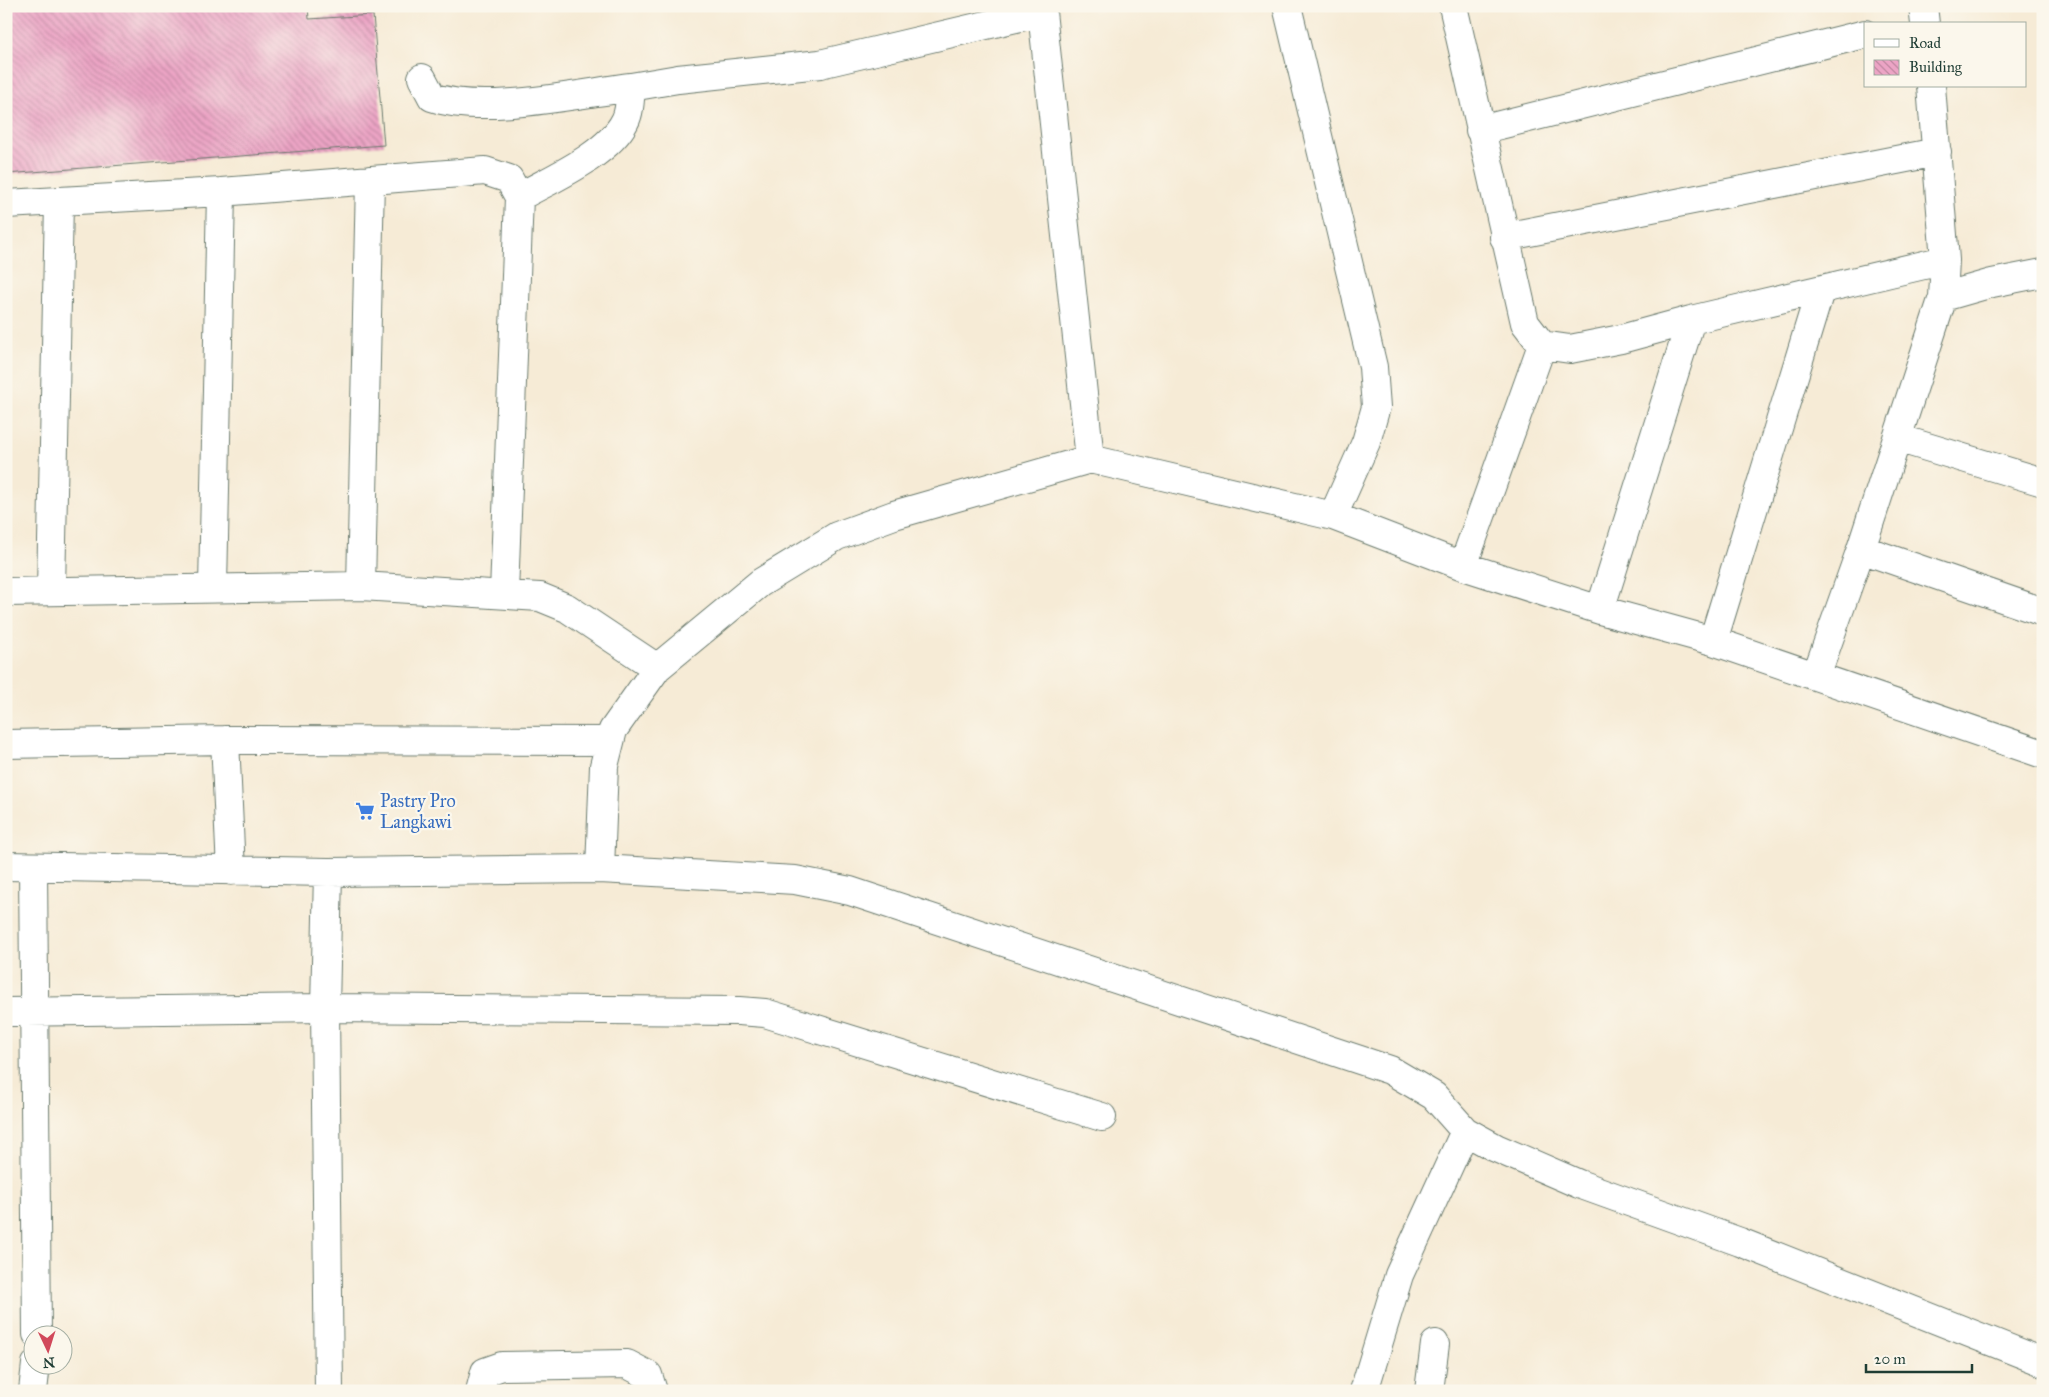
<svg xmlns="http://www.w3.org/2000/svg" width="2049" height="1397" viewBox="0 0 2049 1397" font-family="'IM FELL Great Primer',serif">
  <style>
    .building { fill: url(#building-back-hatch) }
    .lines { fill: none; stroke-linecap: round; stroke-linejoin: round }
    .minor-casing { stroke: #6a7a6d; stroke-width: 30 }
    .minor { stroke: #fff; stroke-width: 28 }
    .labels { text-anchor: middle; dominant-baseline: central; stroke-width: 4.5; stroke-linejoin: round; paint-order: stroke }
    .shop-label { font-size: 18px; fill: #366cbe; stroke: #fbf7ec; text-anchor: start }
  </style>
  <defs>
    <pattern id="building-back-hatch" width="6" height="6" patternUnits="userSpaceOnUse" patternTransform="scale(1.25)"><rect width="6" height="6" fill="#eca4c5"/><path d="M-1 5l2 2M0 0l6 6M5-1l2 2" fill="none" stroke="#bf87a1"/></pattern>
  </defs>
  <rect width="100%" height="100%" fill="#fbf7ec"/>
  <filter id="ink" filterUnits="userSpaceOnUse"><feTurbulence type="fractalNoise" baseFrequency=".02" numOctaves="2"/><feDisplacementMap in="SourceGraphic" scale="10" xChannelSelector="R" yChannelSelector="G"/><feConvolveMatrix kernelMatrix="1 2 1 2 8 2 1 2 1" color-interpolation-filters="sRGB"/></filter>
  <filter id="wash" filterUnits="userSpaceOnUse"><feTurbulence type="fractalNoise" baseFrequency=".0096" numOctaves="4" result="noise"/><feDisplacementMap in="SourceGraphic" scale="20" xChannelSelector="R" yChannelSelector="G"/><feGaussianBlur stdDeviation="1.12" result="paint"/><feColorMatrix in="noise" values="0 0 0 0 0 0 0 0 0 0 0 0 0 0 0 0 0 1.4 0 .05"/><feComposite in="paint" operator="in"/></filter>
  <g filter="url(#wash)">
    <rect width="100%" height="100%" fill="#f6ebd6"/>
    <g id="blocks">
      <!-- building -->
      <path class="building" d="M31,6H308L309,19L373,15L384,145L6,174V8Z"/>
    </g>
  </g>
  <g filter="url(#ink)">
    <use href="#blocks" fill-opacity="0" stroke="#6a7a6d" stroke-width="1"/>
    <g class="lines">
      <!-- minor casing -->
      <g class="minor-casing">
        <path id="minor" d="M1044,6L1042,12L1090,459
          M1287,6L1373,367L1376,407L1366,442L1333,516
          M1453,6L1525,323L1542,345L1570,349L1621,339L1691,320L1945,260
          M1923,6L1925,24
          M422,78L432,97C483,115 577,94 631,87
          M1480,130L1865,34
          M519,197C551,179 608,155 625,121C630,112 630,97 631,87L678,79L820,64L1042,12
          M6,204L221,192L485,171L509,179L519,197L504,593
          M1504,237L1937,152
          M1943,297L1992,283L2043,273
          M1897,438L2043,482
          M1861,549L2043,612
          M1463,566L1542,345
          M361,586L370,180
          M213,588L221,192
          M51,590L59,202
          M6,592L361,586L540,597L567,608L657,668
          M1600,610L1691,320
          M1713,641L1820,291
          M1816,676L1861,549L1943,297L1945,260L1931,86
          M225,740L231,871
          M6,744L225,740L610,741
          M6,866L328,872L600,869L795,880L850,891L1390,1070L1434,1096L1465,1131L1496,1148L1579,1184L1740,1242L2043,1362
          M33,867L37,1334
          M600,869L604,766L613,730L657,668L760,583L837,536L894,515L1090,459L1333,516L1463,566L1600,610L1713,641L2043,754
          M328,872L325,1008L329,1391
          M6,1012L325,1008L739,1011L765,1013L1102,1117
          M33,1391L36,1364
          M480,1391L485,1372L502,1366L627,1364L648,1375L653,1391
          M1364,1391L1399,1275L1465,1131
          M1429,1391L1435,1344"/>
      </g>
      <!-- minor -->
      <use href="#minor" class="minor"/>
    </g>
  </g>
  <!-- icons -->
  <defs>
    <g id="supermarket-bare" transform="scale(1.5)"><path d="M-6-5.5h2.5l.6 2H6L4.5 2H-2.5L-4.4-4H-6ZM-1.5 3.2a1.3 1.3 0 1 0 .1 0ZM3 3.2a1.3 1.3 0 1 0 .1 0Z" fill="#3f7fe0" stroke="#fbf7ec" stroke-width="2.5" paint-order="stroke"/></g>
  </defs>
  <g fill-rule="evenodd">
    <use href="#supermarket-bare" x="365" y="811"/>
  </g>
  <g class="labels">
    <!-- shop labels -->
    <g class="shop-label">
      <text x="380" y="801">Pastry Pro<tspan x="380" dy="21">Langkawi</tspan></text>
    </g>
  </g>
  <!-- margin -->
  <rect width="2049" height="1397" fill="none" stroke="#fbf7ec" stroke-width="25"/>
  <!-- legend -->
  <rect x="1864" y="22" width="162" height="65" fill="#fbf7ec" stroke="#a3ada2"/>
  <rect x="1874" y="39" width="25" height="8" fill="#ffffff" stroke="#a3ada2"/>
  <text x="1909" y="48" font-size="15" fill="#1f3d34">Road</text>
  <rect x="1874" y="60" width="25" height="15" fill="url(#building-back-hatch)" stroke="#a3ada2"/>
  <text x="1909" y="72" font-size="15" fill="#1f3d34">Building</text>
  <!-- north arrow -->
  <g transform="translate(48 1350) rotate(176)"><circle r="24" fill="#fbf7ec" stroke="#a3ada2"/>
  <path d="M0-4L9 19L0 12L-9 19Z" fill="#d1495b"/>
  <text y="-8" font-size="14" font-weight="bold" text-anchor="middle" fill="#1f3d34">N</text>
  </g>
  <!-- scale -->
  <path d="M1866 1364v8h106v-8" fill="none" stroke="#1f3d34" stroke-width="2.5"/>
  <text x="1874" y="1364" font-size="15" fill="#1f3d34" stroke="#fbf7ec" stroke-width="4" paint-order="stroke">20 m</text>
</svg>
